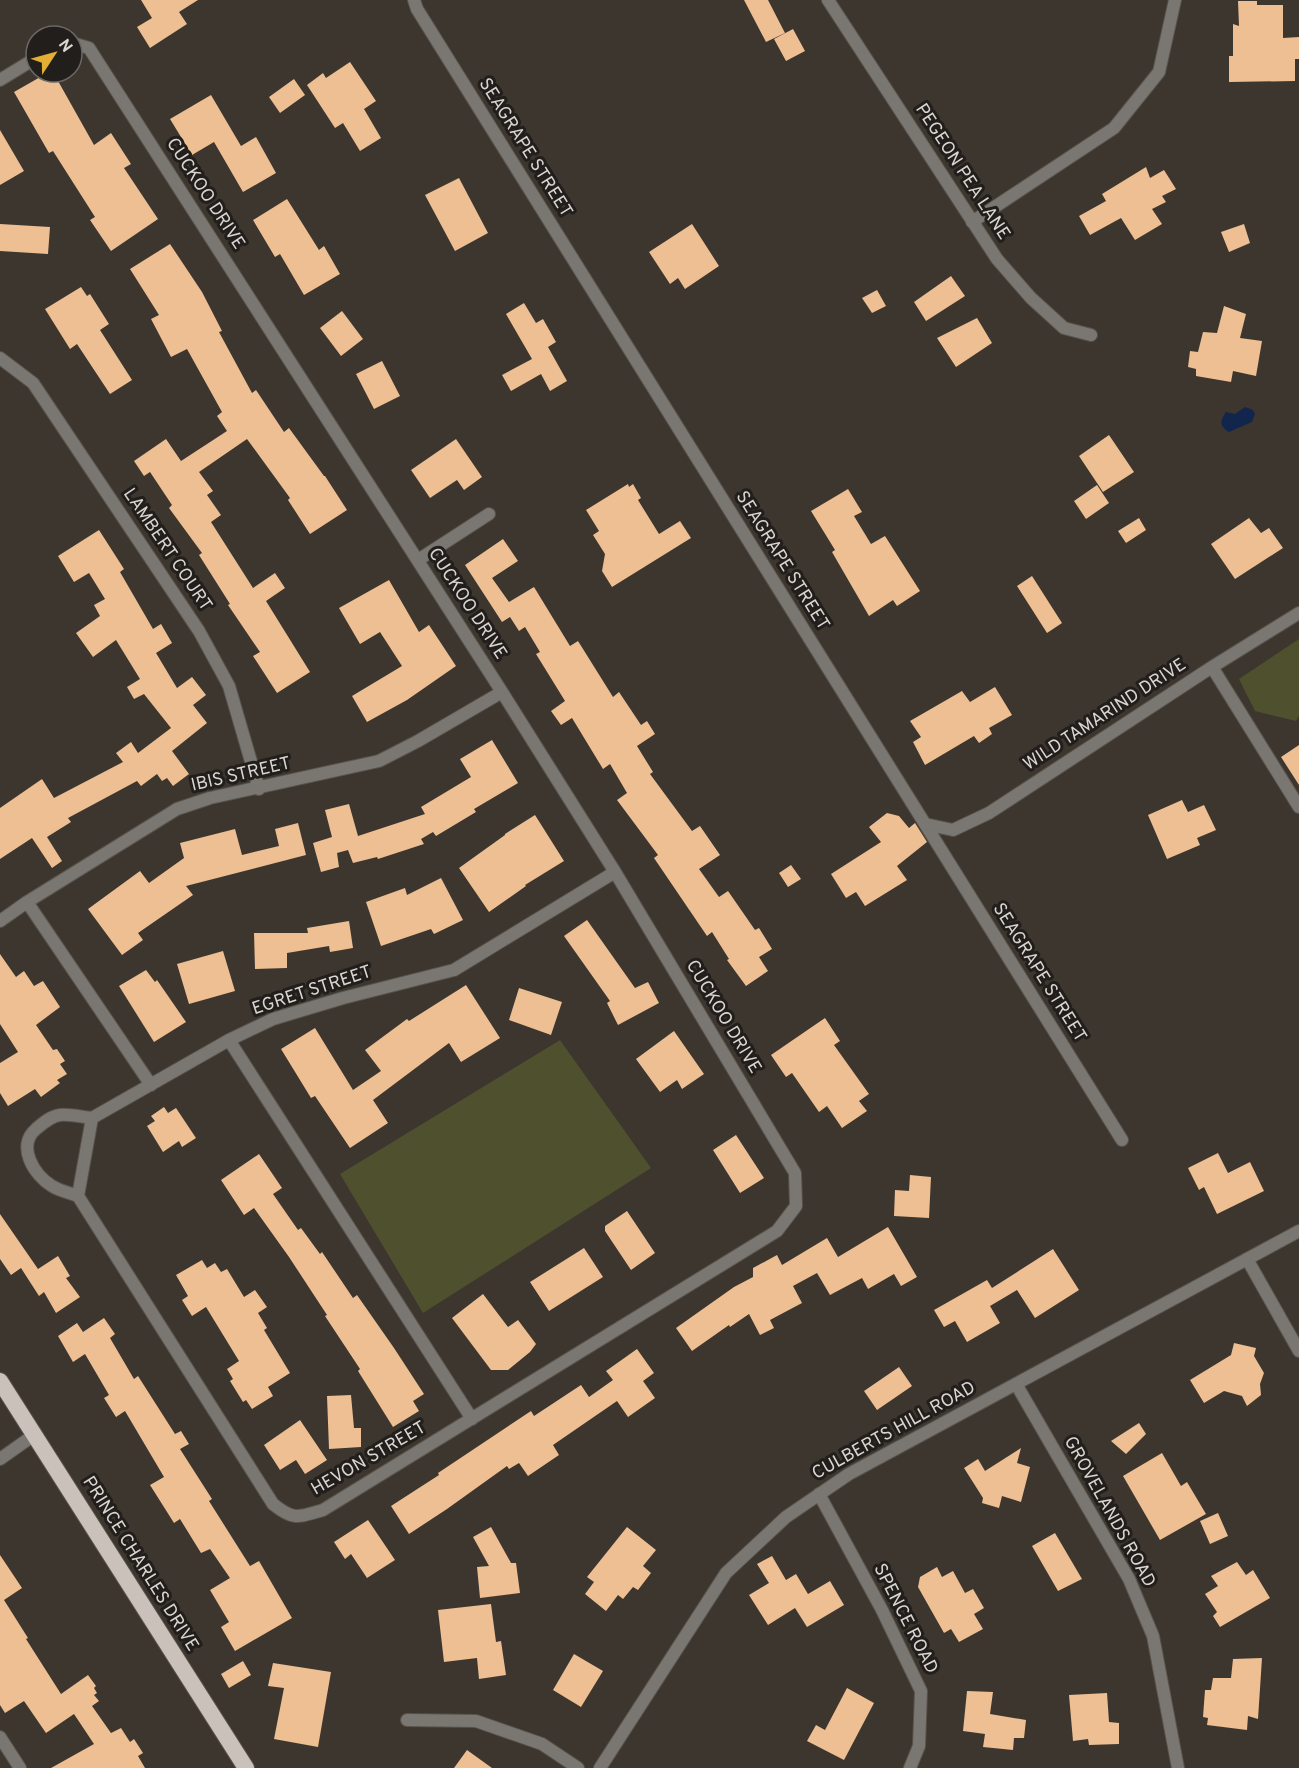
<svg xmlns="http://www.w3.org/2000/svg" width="1299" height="1768" viewBox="0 0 1299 1768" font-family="Overpass,sans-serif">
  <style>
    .green { fill: #4e502e }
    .water { fill: #12254d }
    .building { fill: #edbf93 }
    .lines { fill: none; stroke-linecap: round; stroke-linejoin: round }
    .minor-casing { stroke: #59534c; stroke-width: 14 }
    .tertiary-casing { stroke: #59534c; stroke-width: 14 }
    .trunk-casing { stroke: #59534c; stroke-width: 18 }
    .minor { stroke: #7a7773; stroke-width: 12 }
    .tertiary { stroke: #7a7773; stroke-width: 12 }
    .trunk { stroke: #c9c1ba; stroke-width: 16 }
    .labels { text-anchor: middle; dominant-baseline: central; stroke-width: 6; stroke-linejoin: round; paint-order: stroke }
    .street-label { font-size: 18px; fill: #dad5d1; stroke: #211e1b }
  </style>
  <rect width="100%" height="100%" fill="#3d362f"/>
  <!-- green -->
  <path class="green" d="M1299,639V716L1296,721L1255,711L1239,679Z
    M560,1040L651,1168L423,1313L340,1174Z"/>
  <!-- water -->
  <path class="water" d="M1245,407L1253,410L1255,414L1252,422L1229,432C1219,426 1220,421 1226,412L1235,414Z"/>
  <!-- building -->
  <path class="building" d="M141,0H198L179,12L187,24L150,48L137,27L152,18Z
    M744,0H768L785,33L766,42Z
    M1238,1H1257V5H1283V38L1299,37V59H1295V81L1229,82V56H1233V24L1239,26Z
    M793,29L805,51L786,61L774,39Z
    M350,62L376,101L364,109L381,138L360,151L343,123L335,128L307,85L323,73L326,78Z
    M49,72H53L94,145L111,133L131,164L124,168L158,219L111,251L90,220L95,217L53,151L49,153L14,92Z
    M294,79L305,95L280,113L269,97Z
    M211,95L241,146L256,137L276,173L243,192L214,142L192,155L170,119Z
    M0,130L24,171L0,185Z
    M1146,167L1150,178L1164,170L1176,189L1162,196L1166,202L1152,209L1162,224L1135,240L1121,218L1090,235L1079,216L1106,201L1102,194Z
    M459,178L488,233L455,251L425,195Z
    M287,199L319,250L324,246L340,274L304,295L280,254L275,257L253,220Z
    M0,224L50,227L48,254L0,251Z
    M692,224L719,266L685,289L678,278L670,284L649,252Z
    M1244,224L1250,243L1229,252L1221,232Z
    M170,244L202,292L222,331L219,332L252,393L256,390L284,432L289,428L324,476H325L347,510L310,534L288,500L290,498L247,439L199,472L213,491L207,495L221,515L211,522L253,588L275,573L285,588L266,601L310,672L277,693L253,656L260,652L228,605L230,604L199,555L202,553L169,508L172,505L150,472L144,476L134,461L166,439L181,461L227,431L217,416L222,412L187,349L171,357L151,319L159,315L130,269Z
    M951,276L965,296L926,321L914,302Z
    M81,287L87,296L90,294L109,324L100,330L132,380L110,394L77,344L70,349L45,309Z
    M877,290L886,306L872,313L862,298Z
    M524,303L536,323L543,319L556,342L548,347L567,381L550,391L541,374L511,391L502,375L532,359L506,314Z
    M1224,306L1246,314L1240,338L1262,341L1256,376L1233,371L1231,382L1196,376V369L1188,367L1190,351L1198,352L1203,332L1217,333Z
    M342,311L363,339L341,356L320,328Z
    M977,318L992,343L956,367L937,338Z
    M382,361L400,396L374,409L356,374Z
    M1109,435L1134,472L1103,492L1079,456Z
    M456,439L482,477L464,490L457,480L430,498L411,470Z
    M628,484L629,487L633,484L641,498L638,500L659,534L680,521L691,538L612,587L602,571L605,554L593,535L599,531L586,510Z
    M1097,485L1109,503L1086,519L1074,501Z
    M848,489L862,512L854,516L871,544L885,536L920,591L897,606L893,600L869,616L832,552L835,550L811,511Z
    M1139,518L1146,530L1126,543L1118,531Z
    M1249,518L1261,533L1269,528L1283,548L1235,579L1211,544Z
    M99,530L124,569L120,572L153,629L161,624L172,643L156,653L177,688L192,677L206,695L193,705L207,723L172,751L189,774L173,786L167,778L162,781L157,774L141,786L137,781L68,818L71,822L47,837L62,861L52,868L32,838L0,859V808L42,779L54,798L123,762L116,753L131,742L138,753L171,728L144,694L134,699L127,687L140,679L116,640L93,657L76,633L100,616L94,605L105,599L89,573L74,582L58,556Z
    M503,539L518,561L492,578L509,602L534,587L570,646L578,641L613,697L619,692L641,725L647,721L655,734L637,746L653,772L650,774L692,831L700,826L720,855L699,869L719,897L728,891L755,930L759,928L772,949L759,957L768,971L746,986L727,960L729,959L712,932L707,936L654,858L658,855L617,800L627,793L610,764L603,769L572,718L561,725L551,711L565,701L536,654L540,652L525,627L519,631L510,617L502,622L465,565Z
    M1032,576L1062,623L1047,633L1017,586Z
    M389,580L419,632L429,625L456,666L407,700L367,722L352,696L402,666L380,632L360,644L339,608Z
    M995,687L1012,715L989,728L992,734L979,743L974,736L925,765L913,742L921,737L910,721L962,691L970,702Z
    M492,740L518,783L474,809L476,812L436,836L433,832L421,839L424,844L378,859L377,857L353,863L348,850L337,853L339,867L321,872L313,843L332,837L325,810L349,804L358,836L425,814L421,807L471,777L460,759Z
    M1299,745V785L1281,757Z
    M1182,800L1188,812L1204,805L1216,830L1197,838L1200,845L1167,859L1148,815Z
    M887,813L899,816L909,828L915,823L927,842L897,866L907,880L865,906L856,892L846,898L831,874L881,842L869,827Z
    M535,815L564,861L525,885L526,886L489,912L459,868L505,835V834Z
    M298,823L306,855L186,886L193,895L138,933L143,940L122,955L88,909L140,871L149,883L184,858L180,843L235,829L242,855L279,846L275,829Z
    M791,865L801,879L788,887L779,873Z
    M441,878L463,920L434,934L431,929L381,946L366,902L405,888L407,895Z
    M587,920L635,988L648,982L659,1003L618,1025L607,1003L610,1001L564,936Z
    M349,921L353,948L330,952L329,946L287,953V968L255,969L254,933H308L307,928Z
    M223,951L235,991L189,1004L177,964Z
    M0,954L16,977L24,971L34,986L43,981L60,1007L36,1025L53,1050L57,1049L65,1061L60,1064L67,1074L57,1080L60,1083L41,1097L35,1089L8,1106L0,1093V1063L18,1052L0,1024Z
    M146,970L155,982L157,980L186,1022L154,1042L119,986Z
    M466,985L500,1038L461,1062L449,1043L373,1100L388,1123L350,1148L315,1096L311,1098L281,1049L315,1028L353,1090L381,1071L365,1050L407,1019L409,1021Z
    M519,988L562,1002L551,1035L509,1020Z
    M825,1018L840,1041L834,1045L869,1094L859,1101L867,1111L842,1128L827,1106L819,1112L792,1073L786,1077L771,1055Z
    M674,1031L704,1074L682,1089L677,1080L660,1092L636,1059Z
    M164,1107L168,1113L176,1108L196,1138L182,1147L179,1141L163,1152L147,1126L155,1121L151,1116Z
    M736,1135L764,1178L740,1193L713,1150Z
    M1218,1153L1228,1173L1250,1162L1264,1191L1217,1214L1204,1187L1199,1190L1188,1168Z
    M259,1154L282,1188L273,1194L298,1230L301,1228L320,1254L322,1252L353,1298L357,1295L394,1348L424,1394L413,1401L419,1411L393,1427L358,1371L360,1369L325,1316L327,1315L289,1257L254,1208L244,1215L221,1180Z
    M910,1175L931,1177L929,1218L894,1216L895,1190L909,1191Z
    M627,1211L655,1253L631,1270L605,1231V1226Z
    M0,1214L38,1269L58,1256L70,1276L66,1278L80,1297L56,1313L44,1292L39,1296L21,1268L11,1275L0,1259Z
    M888,1227L917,1277L901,1286L894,1274L868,1289L862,1278L830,1295L817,1273L793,1286L802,1303L770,1320L774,1328L760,1335L749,1314L730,1327L729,1325L692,1351L676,1328L734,1287L753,1277V1268L777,1255L782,1265L827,1238L838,1257Z
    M584,1248L603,1277L549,1311L530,1282Z
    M1053,1249L1079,1290L1035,1318L1017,1290L990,1306L1000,1323L967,1342L955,1321L944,1327L934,1310L987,1280L992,1288Z
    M202,1260L207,1268L215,1263L221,1272L227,1269L244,1297L255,1290L267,1307L258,1313L267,1328L264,1330L290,1373L268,1387L273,1396L252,1409L246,1400L243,1402L230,1381L233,1379L227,1369L239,1361L206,1307L192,1316L182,1300L188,1296L176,1275Z
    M483,1294L508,1327L518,1320L536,1344L530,1352L508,1370H491L452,1318Z
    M104,1318L115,1334L110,1338L134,1379L138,1376L175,1434L181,1431L189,1444L180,1449L212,1499L209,1501L250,1566L259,1561L292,1618L235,1651L221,1627L229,1622L210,1590L230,1578L210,1549L201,1553L180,1519L174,1523L150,1485L164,1477L125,1411L116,1417L104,1398L109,1395L85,1354L73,1362L58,1336L77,1323L83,1332Z
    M1234,1343L1256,1348L1254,1356L1264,1373L1260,1384L1261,1395L1247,1406L1242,1396L1224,1391L1204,1403L1190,1380L1231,1355Z
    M637,1349L654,1373L643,1381L655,1398L628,1417L617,1401L553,1445L559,1455L528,1476L519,1463L509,1469L507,1466L447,1509L409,1534L391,1506L439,1475L438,1473L531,1411L534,1416L581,1385L589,1397L613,1380L606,1371Z
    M899,1367L912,1386L877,1410L864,1391Z
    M351,1395L354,1428H361V1447L329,1449L327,1396Z
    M300,1420L327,1460L305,1474L296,1460L280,1470L264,1445Z
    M1139,1423L1146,1434L1126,1454L1111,1441Z
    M1021,1448L1017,1463L1030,1467L1021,1502L1002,1496L999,1508L982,1503L983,1498L964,1468L978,1459L985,1471Z
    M1162,1453L1181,1486L1187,1482L1206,1514L1160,1540L1123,1476Z
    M1218,1513L1228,1536L1210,1544L1200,1521Z
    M368,1520L395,1560L367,1578L351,1554L345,1559L334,1542Z
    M491,1527L511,1563H516L520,1593L480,1598L477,1567L489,1566L473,1537Z
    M627,1527L656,1550L643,1566L651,1573L638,1590L633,1587L623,1599L618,1595L606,1611L585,1594L594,1582L587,1577Z
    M1055,1533L1082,1579L1058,1591L1032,1546Z
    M0,1555L22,1588L4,1600L28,1638L26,1639L61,1694L88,1675L96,1686L94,1688L97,1693L94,1695L99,1701L92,1706L111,1733L121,1728L130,1742L134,1739L143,1753L138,1756L145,1768H51L94,1744L74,1714L46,1733L24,1701L5,1713L0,1705Z
    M772,1556L786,1580L796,1574L808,1594L830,1581L844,1605L807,1627L795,1608L768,1625L749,1595L769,1583L757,1564Z
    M1237,1562L1246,1575L1253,1570L1270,1598L1220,1627L1213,1616L1217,1612L1205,1594L1218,1586L1211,1576Z
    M937,1567L942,1577L953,1571L965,1593L973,1589L984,1608L974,1614L983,1629L959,1642L951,1629L944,1633L918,1587L920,1577Z
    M491,1604L496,1642L501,1641L506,1675L479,1679L477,1658L444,1662L438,1610Z
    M574,1654L603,1671L581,1707L553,1690Z
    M1262,1658L1258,1719L1248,1716L1247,1730L1207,1725L1208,1718L1203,1717L1205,1690H1211L1213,1678H1231L1233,1659Z
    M243,1661L251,1675L229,1688L221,1674Z
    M273,1663L331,1672L318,1747L274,1739L284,1688L268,1686Z
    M847,1688L874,1703L844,1760L807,1741L816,1725L825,1730Z
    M967,1691L993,1692L990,1714L1026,1720L1024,1738H1014L1013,1750L983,1747L985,1734L963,1731Z
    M1107,1693L1109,1722L1119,1723V1744L1089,1745L1088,1739L1073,1741L1069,1695Z
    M467,1750L492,1768H454Z"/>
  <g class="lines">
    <!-- minor casing -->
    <g class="minor-casing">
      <path id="minor" d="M414,0L417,9L1122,1140
        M828,0L997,259L1031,298L1064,328L1091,335
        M72,43L89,48L502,692L615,872L795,1173L796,1206L777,1231L323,1510C298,1517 294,1521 273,1504L78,1196C70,1193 60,1191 52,1186C34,1175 16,1146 36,1129C43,1123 51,1116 60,1115C70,1114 82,1117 92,1118
        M0,80L36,58
        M972,222L1114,128L1159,72L1175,0
        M0,358L33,383L199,631L229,686L259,789
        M418,560L489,514
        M1212,667L1299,807
        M925,824L953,830L989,813L1212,667L1299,613
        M27,902L151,1085
        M0,921L27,902L177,809L210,798L379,761L418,741L502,692
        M229,1040L472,1419
        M78,1196L92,1118L229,1040L273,1019L343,998L454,970L615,872
        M1247,1259L1299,1351
        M1016,1384L1129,1579L1153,1636L1178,1768
        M0,1459L34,1435
        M819,1494L882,1610L921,1691L919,1746L910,1768
        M407,1720L476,1721L542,1744L578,1768
        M0,1737L20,1768"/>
    </g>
    <!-- tertiary casing -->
    <g class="tertiary-casing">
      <path id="tertiary" d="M600,1768L726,1573L786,1517L849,1474L1299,1231"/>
    </g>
    <!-- trunk casing -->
    <g class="trunk-casing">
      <path id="trunk" d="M0,1381L246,1768"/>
    </g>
    <!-- minor -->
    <use href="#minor" class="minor"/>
    <!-- tertiary -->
    <use href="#tertiary" class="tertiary"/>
    <!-- trunk -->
    <use href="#trunk" class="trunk"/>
  </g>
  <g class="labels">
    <!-- street labels -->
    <g class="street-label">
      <text transform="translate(525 148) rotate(58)">SEAGRAPE STREET</text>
      <text transform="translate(962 172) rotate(57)">PEGEON PEA LANE</text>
      <text transform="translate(205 194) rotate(57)">CUCKOO DRIVE</text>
      <text transform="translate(167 550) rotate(56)">LAMBERT COURT</text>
      <text transform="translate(782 561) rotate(58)">SEAGRAPE STREET</text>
      <text transform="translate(467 604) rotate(57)">CUCKOO DRIVE</text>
      <text transform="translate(1105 715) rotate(-33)">WILD TAMARIND DRIVE</text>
      <text transform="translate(241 775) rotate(-13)">IBIS STREET</text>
      <text transform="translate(1039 973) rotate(58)">SEAGRAPE STREET</text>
      <text transform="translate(312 991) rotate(-18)">EGRET STREET</text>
      <text transform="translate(723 1017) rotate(59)">CUCKOO DRIVE</text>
      <text transform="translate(894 1431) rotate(-29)">CULBERTS HILL ROAD</text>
      <text transform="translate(369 1459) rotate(-30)">HEVON STREET</text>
      <text transform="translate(1109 1512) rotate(61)">GROVELANDS ROAD</text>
      <text transform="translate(140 1564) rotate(58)">PRINCE CHARLES DRIVE</text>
      <text transform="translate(905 1619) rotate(63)">SPENCE ROAD</text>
    </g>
  </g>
  <!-- north arrow -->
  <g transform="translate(54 54) rotate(54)"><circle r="28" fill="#211e1b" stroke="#6b6764" stroke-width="1.5"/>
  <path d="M0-4.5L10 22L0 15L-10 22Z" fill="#e2af34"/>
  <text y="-9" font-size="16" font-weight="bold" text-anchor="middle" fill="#dad5d1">N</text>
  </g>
</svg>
